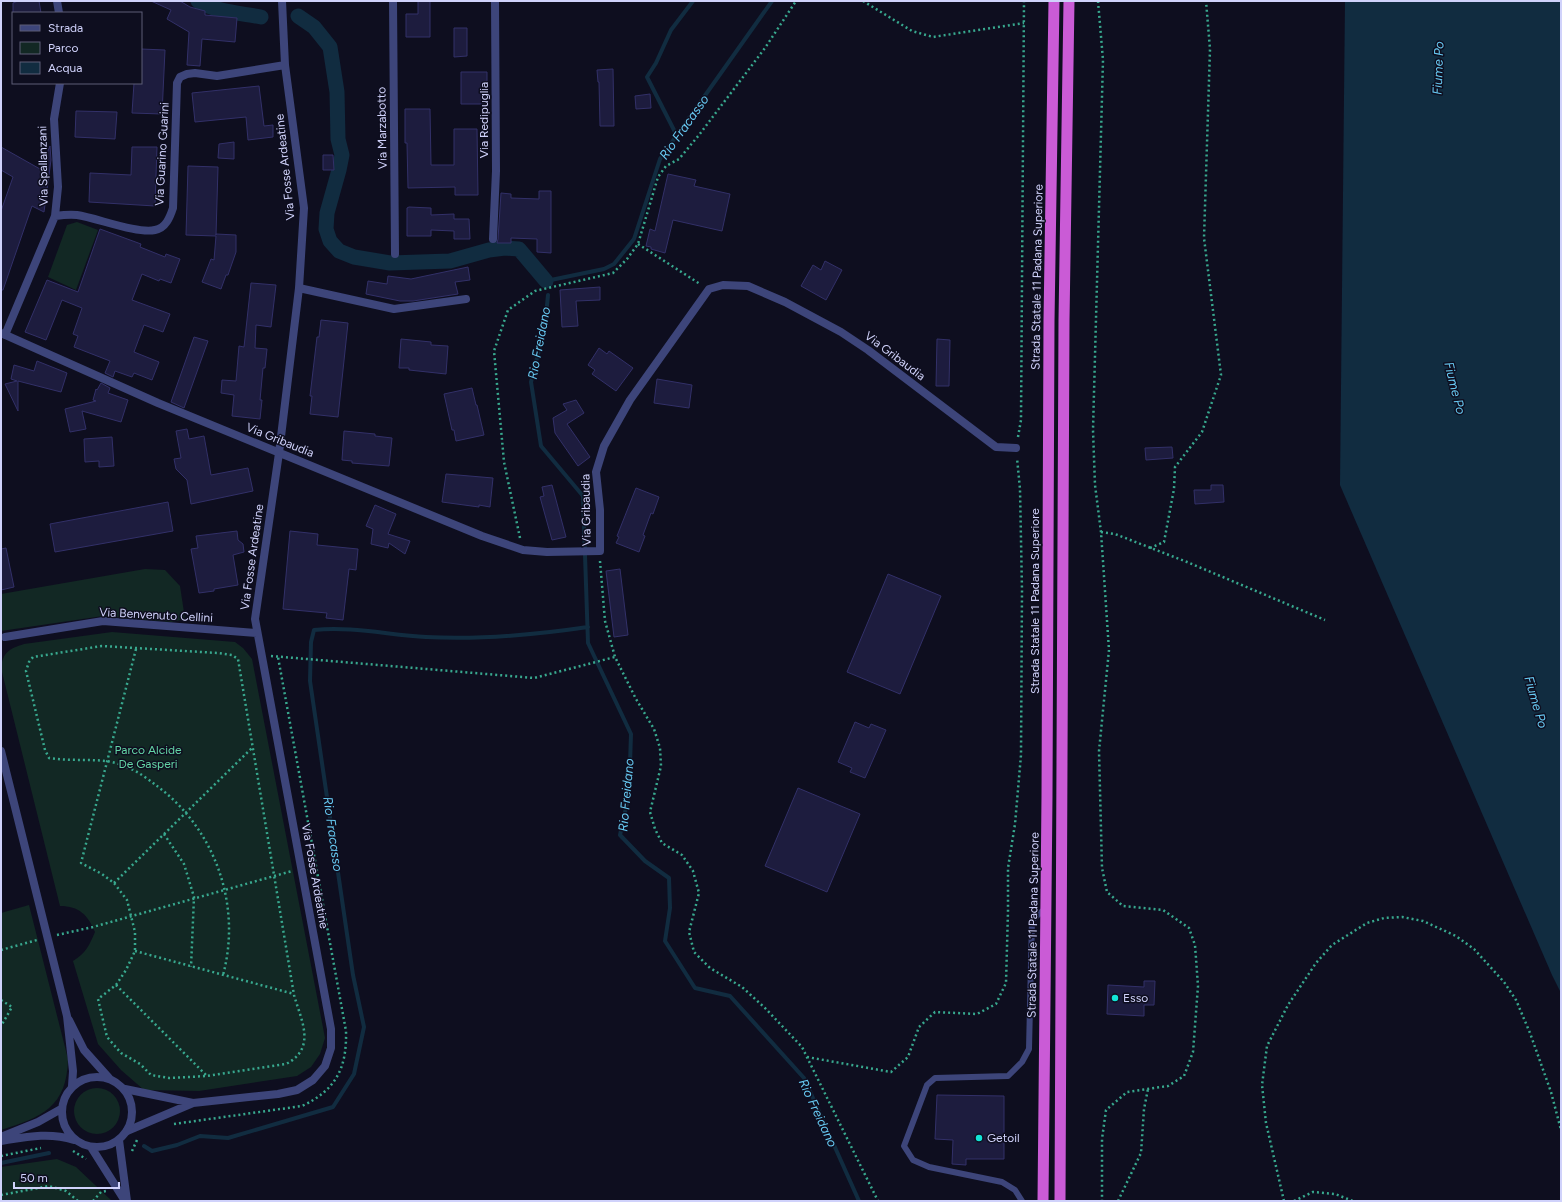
<svg xmlns="http://www.w3.org/2000/svg" width="1562" height="1202" viewBox="0 0 1562 1202" font-family="Figtree,sans-serif">
  <style>
    .green { fill: #122824 }
    .water { fill: #112c40 }
    .lines { fill: none; stroke-linecap: round; stroke-linejoin: round }
    .stream { stroke: #112c40; stroke-width: 4 }
    .canal { stroke: #112c40; stroke-width: 15 }
    .building { fill: #1d1c3e; stroke: #323068 }
    .path { stroke: #38a88e; stroke-width: 2.5; stroke-dasharray: 2 3; stroke-linecap: butt }
    .service { stroke: #3d457a; stroke-width: 6 }
    .minor { stroke: #3d457a; stroke-width: 8 }
    .tertiary { stroke: #3d457a; stroke-width: 8 }
    .trunk { stroke: #ca5bd6; stroke-width: 11 }
    .poi-dot { fill: #13e4d6; stroke: #0e0e1f; stroke-width: 1.5 }
    .labels { text-anchor: middle; dominant-baseline: central; stroke-width: 3; stroke-linejoin: round; paint-order: stroke }
    .street-label { font-size: 12px; fill: #d0d2fb; stroke: #0e0e1f }
    .park-label { font-size: 12px; fill: #63d4a5; stroke: #0e0e1f }
    .poi-label { font-size: 12px; fill: #d0d2fb; stroke: #0e0e1f; text-anchor: start }
    .water-label { font-size: 13px; font-style: italic; fill: #67c9f2; stroke: #0e0e1f }
  </style>
  <rect width="100%" height="100%" fill="#0e0e1f"/>
  <!-- green -->
  <path class="green" d="M77,222L98,230L76,290L48,277L67,225Z
    M145,569L165,570L180,586L185,619L172,622L103,616L1,631V594Z
    M112,632L235,642L243,648L252,659L325,1038L320,1054L311,1067L297,1076L199,1091L144,1090L121,1070L98,1044L73,961C86,953 89,946 95,932C88,915 79,906 60,906L1,668C3,652 9,649 24,644Z
    M29,905L68,1059C67,1107 42,1117 1,1130V913Z
    M74 1111a23 23 0 1 1 46 0a23 23 0 1 1-46 0Z
    M57,1159L76,1167L112,1201H1V1167Z"/>
  <!-- water -->
  <path class="water" d="M1345,1H1561V993L1552,975L1340,485Z"/>
  <g class="lines">
    <!-- stream -->
    <path class="stream" d="M677,136L647,77L656,63L671,30L693,1
      M546,281L604,269L614,264L634,239L660,159L772,1
      M548,295L545,326L531,382L541,446L583,496L588,643L631,734L629,794L620,835L645,861L669,878L670,908L665,941L695,988L730,996L804,1078L859,1201
      M144,1146L152,1151L177,1145L200,1136L228,1138L333,1107L354,1074L364,1027L353,975L310,681L311,642L314,630C351,626 389,635 426,637C480,640 534,635 588,627
      M1,1163L49,1153"/>
    <!-- canal -->
    <path class="canal" d="M198,1C216,12 241,13 261,17
      M298,16L314,27L330,47L337,92L338,139L342,155L339,170L327,213L326,229L330,241L339,251L354,257L390,263L450,261L489,250L505,248L519,249L546,281"/>
  </g>
  <!-- building -->
  <path class="building" d="M18,1H39L41,13H13V3Z
    M151,1H180L190,7L205,11V15L237,18L235,42L202,39L200,66L187,65L189,32L167,19L171,10Z
    M418,1H430V37H406V14H418Z
    M454,28H467V56L454,57Z
    M141,49L165,50L162,114L132,113L134,83H141Z
    M613,69L614,126H600L599,82H598L597,70Z
    M461,72H487V104H461Z
    M259,86L264,126L273,125V137L248,140L246,117L195,122L192,93Z
    M650,94L651,108L636,109L635,96Z
    M405,109H430L431,165H454V129H477L478,195H455V187L408,188L407,143H405Z
    M76,111L117,112L115,139L75,137Z
    M234,142V159L218,158L219,144Z
    M50,146L51,160L44,212L32,206L3,290H1V211L13,177L1,170V147L40,169Z
    M132,147H157L155,206L89,202L90,173L131,175Z
    M323,155H333L334,170H323Z
    M188,166L218,167L216,235V234L236,235V252L228,275H226L221,289L202,282L211,259L214,260L216,236L186,235Z
    M668,174L696,180L694,186L730,194L722,231L673,220L665,253L651,249V247L646,246L650,229L655,231Z
    M539,191H551V253L537,252V239L511,238V243H497L498,239L501,193L511,194V198L539,199Z
    M409,207L431,208V215L454,214V219H469L470,239H454V231L431,230V236H407V208Z
    M100,229L141,244L140,247L165,257L166,254L180,259L171,283L160,279L159,281L142,274L132,300L170,314L163,332L144,325L134,352L159,362L152,380L134,373L132,377L115,371L113,377L105,373L110,361L74,347L78,336L73,334L82,308L62,300L46,340L25,332L47,280L78,292Z
    M825,261L842,270L826,300L801,286L813,265L821,270Z
    M468,267L470,280L455,282L458,294L413,301H400L366,294L368,281L387,284L388,276L411,279Z
    M251,283L276,285L271,327L256,325L255,348L267,349L265,368H263L260,400H262L260,419L232,416L234,395L221,393L222,380L236,381L239,346L244,347Z
    M600,287V300L576,301L578,326L562,327L560,290Z
    M321,320L348,323L338,417L310,414L312,396H310L317,337H319Z
    M194,337L208,341L184,408L171,402Z
    M401,339L431,342V345L448,346L446,374L409,370V368H399Z
    M937,339L950,340L949,386H936Z
    M599,348L607,354L609,351L633,368L616,391L592,374L595,370L588,365Z
    M37,361L67,373L61,392L18,381V411L5,384L17,381L11,379L14,365L34,371Z
    M657,379L692,385L689,408L654,403Z
    M101,383L110,388L108,393L128,400L121,422L82,411L86,429L70,432L65,409L96,401L93,400L96,389L97,390Z
    M472,388L476,405H477L484,435L456,441L454,430H452L444,394Z
    M576,400L584,413L567,424L590,457L578,466L555,433L553,418L567,410L563,404Z
    M187,429L189,439L204,436L211,475L248,468L253,491L191,504L187,480L176,469L174,459L181,458L176,431Z
    M344,431L375,434V436L392,438L389,466L352,463V461L342,460Z
    M112,437L114,466L99,467V461L85,462L84,439Z
    M1172,447L1173,458L1146,460L1145,448Z
    M446,474L493,478L490,507L479,505V507L442,502Z
    M552,485L566,537L552,540L540,497L544,496L542,487Z
    M1211,485H1223L1224,502L1195,504L1194,490H1211Z
    M636,488L659,497L653,514L651,513L643,535L645,536L639,552L616,543L619,537L617,536Z
    M168,502L173,531L55,552L50,524Z
    M375,505L396,514L388,534L410,541L405,554L389,543L388,548L371,544L373,529L366,526Z
    M237,531L238,540L243,544L244,552L233,555L238,585L214,589V591L199,593L191,549L198,548L196,536Z
    M290,531L318,534L317,545L358,549L356,570L349,569L343,620L326,618L327,613L283,609Z
    M6,548L14,587L1,590V549Z
    M620,569L628,635L614,637L606,571Z
    M888,574L941,596L900,694L847,672Z
    M855,722L869,728L871,724L886,730L865,778L850,772L852,768L838,762Z
    M798,788L860,814L827,892L765,866Z
    M1144,981H1155L1154,1005H1144V1016L1107,1014L1108,985L1144,987Z
    M937,1095L1004,1096V1159H966V1165L952,1164L953,1140L935,1139Z"/>
  <g class="lines">
    <!-- path -->
    <path class="path" d="M863,1L912,31L933,37L1024,23
      M1098,1L1103,60L1093,430L1095,485L1101,532L1109,650L1099,751L1102,868L1107,892L1123,906L1163,910L1189,928L1195,945L1198,986L1193,1052L1184,1076L1168,1086L1127,1092L1106,1110L1102,1139V1201
      M638,244L700,284
      M1018,437L1021,420L1024,1
      M1101,532L1115,534L1187,562L1325,620
      M520,538L504,462L494,351L508,310L535,291L613,273L627,259L638,244L658,177L666,166L679,159L699,135L765,48L796,1
      M1150,548L1164,542L1174,489L1175,467L1202,432L1221,375L1204,238L1210,49L1206,1
      M600,561L605,621L615,657L636,699L654,729L660,748L661,766L650,812L655,829L662,843L682,855L693,871L699,893L689,932L694,952L710,968L742,987L765,1008L802,1047L878,1201
      M136,649L81,863L102,874L114,883L127,900L135,932V951L126,970L116,985L98,999L107,1037L121,1053L140,1064L151,1075L169,1078L207,1076L286,1064C317,1048 301,1020 294,995L238,659L232,655L218,653L102,646L33,657L29,662L26,671L45,750L49,758C68,761 87,759 106,761C114,762 122,765 129,768C139,772 149,780 157,786C215,829 242,905 223,975
      M271,656L534,678L615,657
      M164,834L184,864L194,897L191,967
      M114,883L253,747
      M57,935L93,927L292,871
      M1,950L37,940
      M135,951L294,994
      M116,985L207,1076
      M1,1000L12,1007L1,1026
      M807,1057L891,1072L908,1057L919,1027L935,1012L977,1014L996,1004L1006,983L1008,911V868L1015,824L1021,755L1022,590L1020,489L1017,458
      M174,1124L302,1106C336,1090 347,1068 346,1031L278,657
      M73,1151L86,1159
      M132,1151L137,1140
      M1,1156L41,1148
      M1,1195L49,1186L66,1191L78,1201
      M93,1201L101,1192L106,1191
      M1118,1201L1141,1153L1144,1109L1148,1089
      M1284,1201L1266,1123L1262,1085L1267,1046L1288,1005L1316,963L1332,945L1367,923L1384,918L1402,917L1423,921L1456,936L1474,949L1504,982L1516,1000L1530,1033L1551,1092L1561,1130
      M1294,1201L1313,1192L1335,1194L1353,1201"/>
    <!-- service -->
    <path class="service" d="M1022,1201L1015,1190L1002,1182L929,1167L913,1160L904,1146L927,1085L935,1078L1008,1076L1022,1062L1029,1049L1032,920L1046,908"/>
    <!-- minor -->
    <path class="minor" d="M57,1L59,13
      M393,1L395,254
      M55,216C62,215 70,214 77,215C97,218 137,234 155,230C166,228 170,217 173,208L177,83L180,77L187,74L195,73L217,76L285,65
      M493,239L496,171L495,1
      M299,288L394,309L466,299
      M1,333L158,403L482,536L523,550L547,552L600,551V510L596,472L604,446L630,400L709,289L723,285L748,286L785,302L841,332L868,350L996,447L1016,448
      M5,335L55,216L58,187L54,119L60,83
      M5,637L103,621L257,633
      M125,1089L193,1103
      M127,1131L193,1103L278,1094L297,1090L313,1080L325,1066L331,1048V1029L255,619L279,453L299,288L304,208L285,65L282,1"/>
    <!-- tertiary -->
    <path class="tertiary" d="M1,751L67,1016L73,1071L72,1086
      M69,1020L84,1050L109,1078
      M62 1112a35 35 0 1 1 70 0a35 35 0 1 1-70 0Z
      M1,1137L38,1122L61,1109
      M119,1140L127,1201
      M1,1141C26,1137 49,1132 74,1140
      M91,1147L125,1201"/>
    <!-- trunk -->
    <path class="trunk" d="M1043,1201L1047,796L1049,321L1054,1
      M1060,1201L1064,320L1069,1"/>
  </g>
  <!-- markers -->
  <g class="poi-dot">
    <circle cx="1115" cy="998" r="4"/>
    <circle cx="979" cy="1138" r="4"/>
  </g>
  <g class="labels">
    <!-- street labels -->
    <g class="street-label">
      <text transform="translate(484 120) rotate(-90)">Via Redipuglia</text>
      <text transform="translate(382 128) rotate(-91)">Via Marzabotto</text>
      <text transform="translate(162 154) rotate(-87)">Via Guarino Guarini</text>
      <text transform="translate(43 166) rotate(-91)">Via Spallanzani</text>
      <text transform="translate(285 167) rotate(-96)">Via Fosse Ardeatine</text>
      <text transform="translate(1037 277) rotate(-89)">Strada Statale 11 Padana Superiore</text>
      <text transform="translate(895 356) rotate(37)">Via Gribaudia</text>
      <text transform="translate(280 440) rotate(22)">Via Gribaudia</text>
      <text transform="translate(586 510) rotate(-91)">Via Gribaudia</text>
      <text transform="translate(252 557) rotate(-82)">Via Fosse Ardeatine</text>
      <text transform="translate(1035 601) rotate(-90)">Strada Statale 11 Padana Superiore</text>
      <text transform="translate(156 615) rotate(3)">Via Benvenuto Cellini</text>
      <text transform="translate(315 876) rotate(80)">Via Fosse Ardeatine</text>
      <text transform="translate(1033 925) rotate(-89)">Strada Statale 11 Padana Superiore</text>
    </g>
    <!-- park labels -->
    <g class="park-label">
      <text x="148" y="750">Parco Alcide<tspan x="148" dy="14">De Gasperi</tspan></text>
    </g>
    <!-- poi labels -->
    <g class="poi-label">
      <text x="1123" y="998">Esso</text>
      <text x="987" y="1138">Getoil</text>
    </g>
    <!-- water labels -->
    <g class="water-label">
      <text transform="translate(1438 68) rotate(-88)">Fiume Po</text>
      <text transform="translate(684 127) rotate(-55)">Rio Fracasso</text>
      <text transform="translate(539 343) rotate(-79)">Rio Freidano</text>
      <text transform="translate(1455 388) rotate(76)">Fiume Po</text>
      <text transform="translate(1536 702) rotate(74)">Fiume Po</text>
      <text transform="translate(626 795) rotate(-85)">Rio Freidano</text>
      <text transform="translate(333 834) rotate(82)">Rio Fracasso</text>
      <text transform="translate(818 1113) rotate(65)">Rio Freidano</text>
    </g>
  </g>
  <!-- border -->
  <rect width="1562" height="1202" fill="none" stroke="#d0d2fb" stroke-width="4"/>
  <!-- legend -->
  <rect x="12" y="12" width="130" height="72" fill="#0e0e1f" stroke="#5c5c77"/>
  <rect x="20" y="25" width="20" height="6" fill="#3d457a" stroke="#5c5c77"/>
  <text x="48" y="32" font-size="12" fill="#d0d2fb">Strada</text>
  <rect x="20" y="42" width="20" height="12" fill="#122824" stroke="#5c5c77"/>
  <text x="48" y="52" font-size="12" fill="#d0d2fb">Parco</text>
  <rect x="20" y="62" width="20" height="12" fill="#112c40" stroke="#5c5c77"/>
  <text x="48" y="72" font-size="12" fill="#d0d2fb">Acqua</text>
  <!-- scale -->
  <path d="M14 1182v6h105v-6" fill="none" stroke="#d0d2fb" stroke-width="2"/>
  <text x="20" y="1182" font-size="12" fill="#d0d2fb" stroke="#0e0e1f" stroke-width="3" paint-order="stroke">50 m</text>
</svg>
